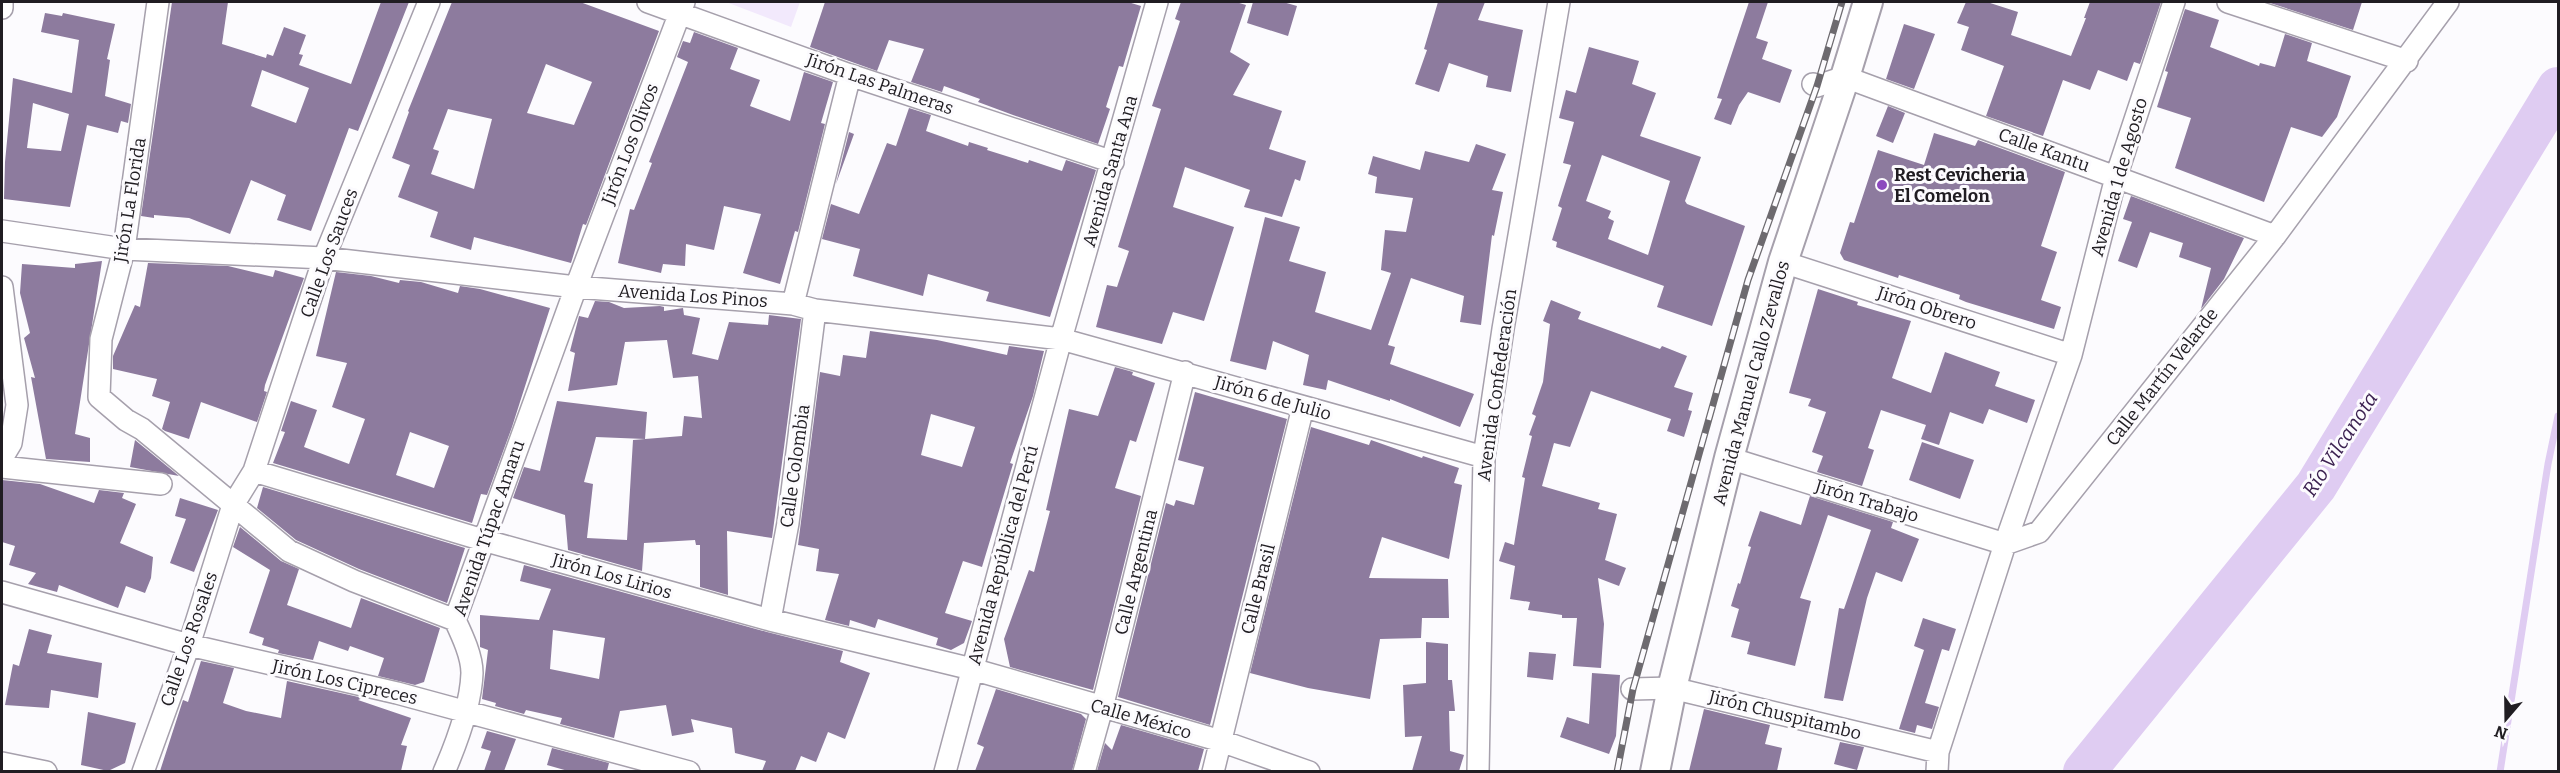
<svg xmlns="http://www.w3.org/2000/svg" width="2560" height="773" viewBox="0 0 2560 773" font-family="Bitter,serif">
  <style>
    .green { fill: #f2e9fc }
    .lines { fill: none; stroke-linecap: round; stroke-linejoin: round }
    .stream { stroke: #dfccf2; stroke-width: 7 }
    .river { stroke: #dfccf2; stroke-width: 42 }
    .building { fill: #8d7b9e; fill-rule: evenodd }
    .street-casing { stroke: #a6a0ac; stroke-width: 24 }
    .secondary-casing { stroke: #a6a0ac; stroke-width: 32 }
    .street { stroke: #fff; stroke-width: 21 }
    .secondary { stroke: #fff; stroke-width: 28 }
    .rail-casing { stroke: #6d6a6f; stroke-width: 7 }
    .rail { stroke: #fcfbfe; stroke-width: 4.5; stroke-dasharray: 14; stroke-linecap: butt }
    .poi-dot { fill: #8c4abe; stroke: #fcfbfe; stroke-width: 2 }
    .labels { text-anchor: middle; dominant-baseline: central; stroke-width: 6; stroke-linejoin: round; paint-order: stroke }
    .street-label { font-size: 18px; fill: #201d22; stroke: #fcfbfe }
    .poi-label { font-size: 18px; font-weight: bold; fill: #201d22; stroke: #fcfbfe; text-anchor: start }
    .water-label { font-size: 20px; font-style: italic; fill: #3c2251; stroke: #fcfbfe }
  </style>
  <rect width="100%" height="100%" fill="#fcfbfe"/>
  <!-- green -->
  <path class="green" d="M726,2H800L791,27Z"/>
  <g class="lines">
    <!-- stream -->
    <path class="stream" d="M2500,772L2548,464L2558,416"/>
    <!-- river -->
    <path class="river" d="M2084,772L2316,486L2558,88"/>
  </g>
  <!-- building -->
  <path class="building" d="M172,2H228L222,44L266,58L267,54L273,56L284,27L306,35L299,54L303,55L299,65L351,84L381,2H409L358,131L349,128L311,231L277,220L286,195L251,180L230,234L189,218L154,215V218L141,216ZM262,70L309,88L296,123L251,106Z
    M452,2H580L659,31L586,225L583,224L571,263L474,237L471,250L430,237L438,212L398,197L410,165L392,158L409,112L408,111ZM546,64L592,82L574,125L527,113ZM448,109L492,119L474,189L431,174L439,151L433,149Z
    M825,2H1128L1141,6L1123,67L1119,66L1106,107L1110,109L1098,144L1013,115L978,102L980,99L944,86L942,92L911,82L924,49L889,40L877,71L810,47Z
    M1181,2H1236L1246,5L1230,52L1250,64L1233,95L1282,111L1269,149L1306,161L1300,181L1295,179L1282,217L1244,207L1250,190L1185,167L1173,207L1234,227L1204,321L1173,312L1162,344L1096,327L1107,285L1117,287L1129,251L1118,247L1161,109L1152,106L1180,21L1175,19Z
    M1253,2H1283L1297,6L1288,36L1247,23Z
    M1438,2H1485L1478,20L1523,30L1511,92L1486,87L1488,76L1449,63L1439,92L1415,84L1427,50L1424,49Z
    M1749,2H1768L1756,38L1768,42L1762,59L1792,70L1780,103L1748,92L1739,105L1731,125L1714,119L1722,99L1717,98Z
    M1966,2H1987L2018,12L2011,35L2071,56L2086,18H2084L2090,2H2161L2140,64L2134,62L2127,81L2098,70L2090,90L2063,80L2043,136L1986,116L2004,66L1961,50L1969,27L1957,23Z
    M2267,2H2362L2353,30Z
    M2185,9L2219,20L2210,47L2259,66L2260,63L2275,67L2285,34L2312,43L2307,61L2351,76L2337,117L2322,137L2291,127L2264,202L2175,168L2191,118L2157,107L2168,72L2165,71Z
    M45,13L62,16L63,13L115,24L107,59L110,60L105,96L131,104L128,123L121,121L118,133L87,125L70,207L4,199L5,162L13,78L72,93L79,40L41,32ZM33,103L69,114L61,151L27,148Z
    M1904,24L1935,34L1914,89L1886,79Z
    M694,32L738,48L730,69L760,80L750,106L790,121L804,72L833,82L821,123L825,124L798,232L795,231L780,284L743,273L761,214L724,206L714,250L686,244L685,266L663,264L661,273L618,263L630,209L634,210L652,163L649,162L688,62L677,57L683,41L690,43Z
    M1589,47L1639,61L1632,84L1656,93L1640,136L1701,157L1685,201L1687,204L1745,226L1712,326L1657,307L1664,286L1556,247L1557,242L1552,240L1562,208L1558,206L1571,165L1563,163L1574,122L1559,118L1566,90L1576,93ZM1602,155L1670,181L1648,255L1608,239L1614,221L1608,218L1611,211L1586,201Z
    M1888,106L1905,113L1893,143L1876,136Z
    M909,108L931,115L926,131L968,146L969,142L988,148L987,150L1028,163L1029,160L1062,171L1066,160L1096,170L1050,317L986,301L989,292L928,274L923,296L853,276L860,249L822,239L831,204L859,214L887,143L896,146Z
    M849,132L854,134L836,184Z
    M1934,133L1975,146L1978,140L2065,172L2041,246L2057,252L2041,300L2061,307L2054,329L1966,302L1959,299L1960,295L1899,275L1898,278L1844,260L1840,253L1850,222L1854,223L1878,150L1924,165Z
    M1476,144L1506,154L1492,190L1503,192L1494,236L1492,235L1481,325L1460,322L1464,296L1411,278L1388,345L1395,347L1390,364L1474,394L1460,427L1390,399V401L1328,380L1326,390L1303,385L1309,355L1273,341L1266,370L1230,361L1265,217L1300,227L1289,261L1326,272L1315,312L1371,330L1391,273L1381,270L1385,230L1406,232L1413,198L1375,193L1377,177L1368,174L1373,156L1420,170L1425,151L1469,162Z
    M2131,196L2244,238L2224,279L2201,309L2211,268L2179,257L2183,243L2150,232L2137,268L2118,261L2132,222L2123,219Z
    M102,261L75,434L90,438V462L46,459L31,377L35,378L24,338L30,333L20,293L22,264L75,268V264Z
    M148,263L228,266L273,277L275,270L304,278L265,385L264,391L267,392L257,422L201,402L189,439L165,431L162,429L170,402L152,396L157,379L113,369V356L135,305L140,307Z
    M336,272L371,276L399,283L400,280L421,282L458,293L460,286L480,289L550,308L512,427L487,495L481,494L472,523L273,463L285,432L281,431L291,401L317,410L304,447L349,464L365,419L332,407L347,363L316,356ZM410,432L449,446L434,488L396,475Z
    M1818,289L1858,302L1857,305L1911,321L1892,378L1931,393L1945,352L2000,372L1995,386L2035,400L2027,423L1989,409L1983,424L1950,412L1939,445L1921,439L1926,425L1881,410L1868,448L1874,450L1862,486L1817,472L1823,456L1812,452L1826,412L1808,406L1811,399L1789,393Z
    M1551,300L1581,312L1578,319L1660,349L1662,346L1687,356L1674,387L1693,393L1688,410L1692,411L1684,437L1667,431L1671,419L1591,391L1570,447L1554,443L1542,486L1600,503L1598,509L1617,514L1605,560L1626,568L1619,586L1598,578L1604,624L1601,668L1573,666L1577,618H1562V615L1528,610L1530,602L1510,599L1515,566L1499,561L1505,542L1514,545L1525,478L1522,477L1532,436L1529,435L1536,416L1532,414L1543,382L1550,324L1543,321Z
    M595,301L609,302L624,308L660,306L664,307V311L683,308L684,315L700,318L692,354L718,360L729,322L768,325L769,315L801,319L772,538L727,531L728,595L700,587V545H696L695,540L644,543L642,571L568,550L565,515L513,498L524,467L540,471L557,401L647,412L645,439L596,437L584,482L593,484L587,538L627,540L633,440L682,436L684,416L702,418L698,376L673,378L667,340L625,342L617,385L568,391L575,353L570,351L578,320L579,316L588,318Z
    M870,331L937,340L1007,355L1009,346L1044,351L1033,396L1010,463L1013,464L982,567L963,561L945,613L972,621L964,643L951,650L936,645L938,638L878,619L875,628L850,620L849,626L825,620L839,574L816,571L819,549L798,545L820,372L840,376L843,355L866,358ZM931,414L975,427L962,467L921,455Z
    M1115,367L1133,372L1132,375L1155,383L1136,442L1130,440L1115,488L1141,496L1093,690L1010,667L1004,639L1029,570L1034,572L1050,511L1046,510L1069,409L1098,416Z
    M1195,392L1287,419L1210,725L1118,697L1166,503L1174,506L1176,500L1194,505L1204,467L1178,460Z
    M1311,427L1369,445L1371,440L1422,458L1423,456L1459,468L1454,483L1462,485L1449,559L1382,537L1369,578L1448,579L1449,618H1422L1421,638L1380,639L1370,699L1308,688L1250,673Z
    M135,440L179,476L130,467Z
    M1922,442L1974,460L1960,499L1909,480Z
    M2,480L40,484L94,503L99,490L124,493L122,498L136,504L120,543L153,557L151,578L145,593L126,586L118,608L59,585L57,592L28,584L36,573L9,565L15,546L2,542Z
    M263,487L465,548L447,603L359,569L296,540L257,508Z
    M1810,496L1893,522L1891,528L1919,539L1902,582L1876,572L1867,598L1843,701L1824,698L1839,608L1844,609L1871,530L1828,515L1800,598L1811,601L1795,666L1747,654L1750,642L1731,637L1739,609L1731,606L1738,583L1740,584L1751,547L1748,546L1760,511L1801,525Z
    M180,498L218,510L194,572L170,563L186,519L175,516Z
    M240,527L281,561L299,569L287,605L351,628L361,598L440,628L424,682L415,685L378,676L384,658L350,646L348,651L319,641L313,660L278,653L279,650L262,645L264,638L249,633L270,570L233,547Z
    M524,565L767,632L843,651L840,662L870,673L845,739L828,732L816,762L801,756L795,771H762L766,761L735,753L732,728L691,719L694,732L672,736L666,705L620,711L614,738L560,724L562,718L526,710L524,714L495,706L496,703L482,699L488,650L480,647V615L539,620L551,589L520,581ZM553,630L605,638L599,679L550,669Z
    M1923,618L1956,629L1949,651L1942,649L1925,703L1939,707L1932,729L1917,725L1915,733L1899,729L1924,650L1914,646Z
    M29,629L52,635L47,653L102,663L98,698L51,690L49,708L5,705L13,664L19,666Z
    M1426,642L1448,644V680H1452L1455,711H1449L1450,751L1464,755L1459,771H1412L1422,736L1405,737L1403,685L1426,683Z
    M1529,652L1556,654L1553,680L1527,677Z
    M201,661L234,668L223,703L246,711L281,718L287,681L363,698L358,700L411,718L401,745L407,746L401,771H160L183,700L188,702Z
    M1592,673L1620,675L1616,736L1609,754L1560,737L1567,717L1589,724Z
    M996,689L1081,714L1086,719L1072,771H975L984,747L977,744Z
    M1704,709L1770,725L1765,744L1782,748L1777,771H1689Z
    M88,712L136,723L125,763L108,771L81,765Z
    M1121,725L1204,749L1198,771H1097L1105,743L1112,750Z
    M487,731L516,739L504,771H484L491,751L481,748Z
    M1840,742L1864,747L1857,770L1834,764Z
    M552,748L609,763L607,771H568L547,765Z"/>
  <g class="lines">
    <!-- street casing -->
    <g class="street-casing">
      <path id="street" d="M158,2L124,249L101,339L99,397L126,420L142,429L289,551L354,581L455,620
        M648,2L850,75L1113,162
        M2228,2L2407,61
        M2,8V2
        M1813,84L1817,86L1845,77L2275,236
        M2,231L124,249L324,258L576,287L793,304L815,310L1061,339L1484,457
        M1783,262L2071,355
        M2,287L17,405L11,443L2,458
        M793,304L850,75
        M1729,458L2005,544
        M2,467L161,484
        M254,471L483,540L770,620L972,669L1221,741L1309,772
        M2005,544L2039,532L2275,236L2448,2
        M2,592L189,645L397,693L689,772
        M770,620L788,523L815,310
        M1632,689L1672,688L1938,752
        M2,763L46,772
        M143,772L189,645L233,505L254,471L324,258L429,2
        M444,772C457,742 471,705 472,673C472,656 462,635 455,620L576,287L684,2
        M945,772L1061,339L1157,2
        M1084,772L1102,708L1185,372
        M1213,772L1303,407
        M1478,772L1484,457L1503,329L1559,2
        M1937,772L1938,752L2005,544L2071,355L2116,177L2174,2"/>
    </g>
    <!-- secondary casing -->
    <g class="secondary-casing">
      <path id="secondary" d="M1655,772L1672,688L1729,458L1783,262L1845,77L1868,2"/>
    </g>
    <!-- street -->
    <use href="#street" class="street"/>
    <!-- secondary -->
    <use href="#secondary" class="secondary"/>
    <!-- rail casing -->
    <g class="rail-casing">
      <path id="rail" d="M1617,772L1633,689L1748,280L1817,86L1842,2"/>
    </g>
    <!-- rail -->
    <use href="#rail" class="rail"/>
  </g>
  <!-- markers -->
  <circle class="poi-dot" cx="1882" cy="185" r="6"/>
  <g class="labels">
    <!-- street labels -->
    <g class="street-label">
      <text transform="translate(880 84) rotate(19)">Jirón Las Palmeras</text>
      <text transform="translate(630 144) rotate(-69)">Jirón Los Olivos</text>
      <text transform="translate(2044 150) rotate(20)">Calle Kantu</text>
      <text transform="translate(1110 171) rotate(-74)">Avenida Santa Ana</text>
      <text transform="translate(2119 177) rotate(-74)">Avenida 1 de Agosto</text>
      <text transform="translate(130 200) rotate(-81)">Jirón La Florida</text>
      <text transform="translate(329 253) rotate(-70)">Calle Los Sauces</text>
      <text transform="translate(693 296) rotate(4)">Avenida Los Pinos</text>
      <text transform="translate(1927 308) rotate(18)">Jirón Obrero</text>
      <text transform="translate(2162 377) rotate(-52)">Calle Martín Velarde</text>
      <text transform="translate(1751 383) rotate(-75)">Avenida Manuel Callo Zevallos</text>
      <text transform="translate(1497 385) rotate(-82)">Avenida Confederación</text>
      <text transform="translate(1273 398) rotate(16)">Jirón 6 de Julio</text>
      <text transform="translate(795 466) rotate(-82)">Calle Colombia</text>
      <text transform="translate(1867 501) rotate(17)">Jirón Trabajo</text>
      <text transform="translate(489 528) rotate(-71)">Avenida Túpac Amaru</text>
      <text transform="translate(1003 555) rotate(-75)">Avenida República del Perú</text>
      <text transform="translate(1136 572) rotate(-76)">Calle Argentina</text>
      <text transform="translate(612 576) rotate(16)">Jirón Los Lirios</text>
      <text transform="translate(1258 589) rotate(-76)">Calle Brasil</text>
      <text transform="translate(189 639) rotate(-71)">Calle Los Rosales</text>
      <text transform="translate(345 682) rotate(13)">Jirón Los Cipreces</text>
      <text transform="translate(1785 715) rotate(14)">Jirón Chuspitambo</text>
      <text transform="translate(1141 719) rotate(16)">Calle México</text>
    </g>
    <!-- poi labels -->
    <g class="poi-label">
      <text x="1894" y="175">Rest Cevicheria<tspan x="1894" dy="21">El Comelon</tspan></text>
    </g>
    <!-- water labels -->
    <g class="water-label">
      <text transform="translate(2340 444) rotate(-57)">Río Vilcanota</text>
    </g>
  </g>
  <!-- border -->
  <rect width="2560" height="773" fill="none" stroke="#201d22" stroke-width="6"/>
  <!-- north arrow -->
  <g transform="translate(2506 719) rotate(200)" stroke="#fcfbfe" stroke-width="4.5" paint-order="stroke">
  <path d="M0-4.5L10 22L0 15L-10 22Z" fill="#201d22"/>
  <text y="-9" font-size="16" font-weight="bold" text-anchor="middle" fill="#201d22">N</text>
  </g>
</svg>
